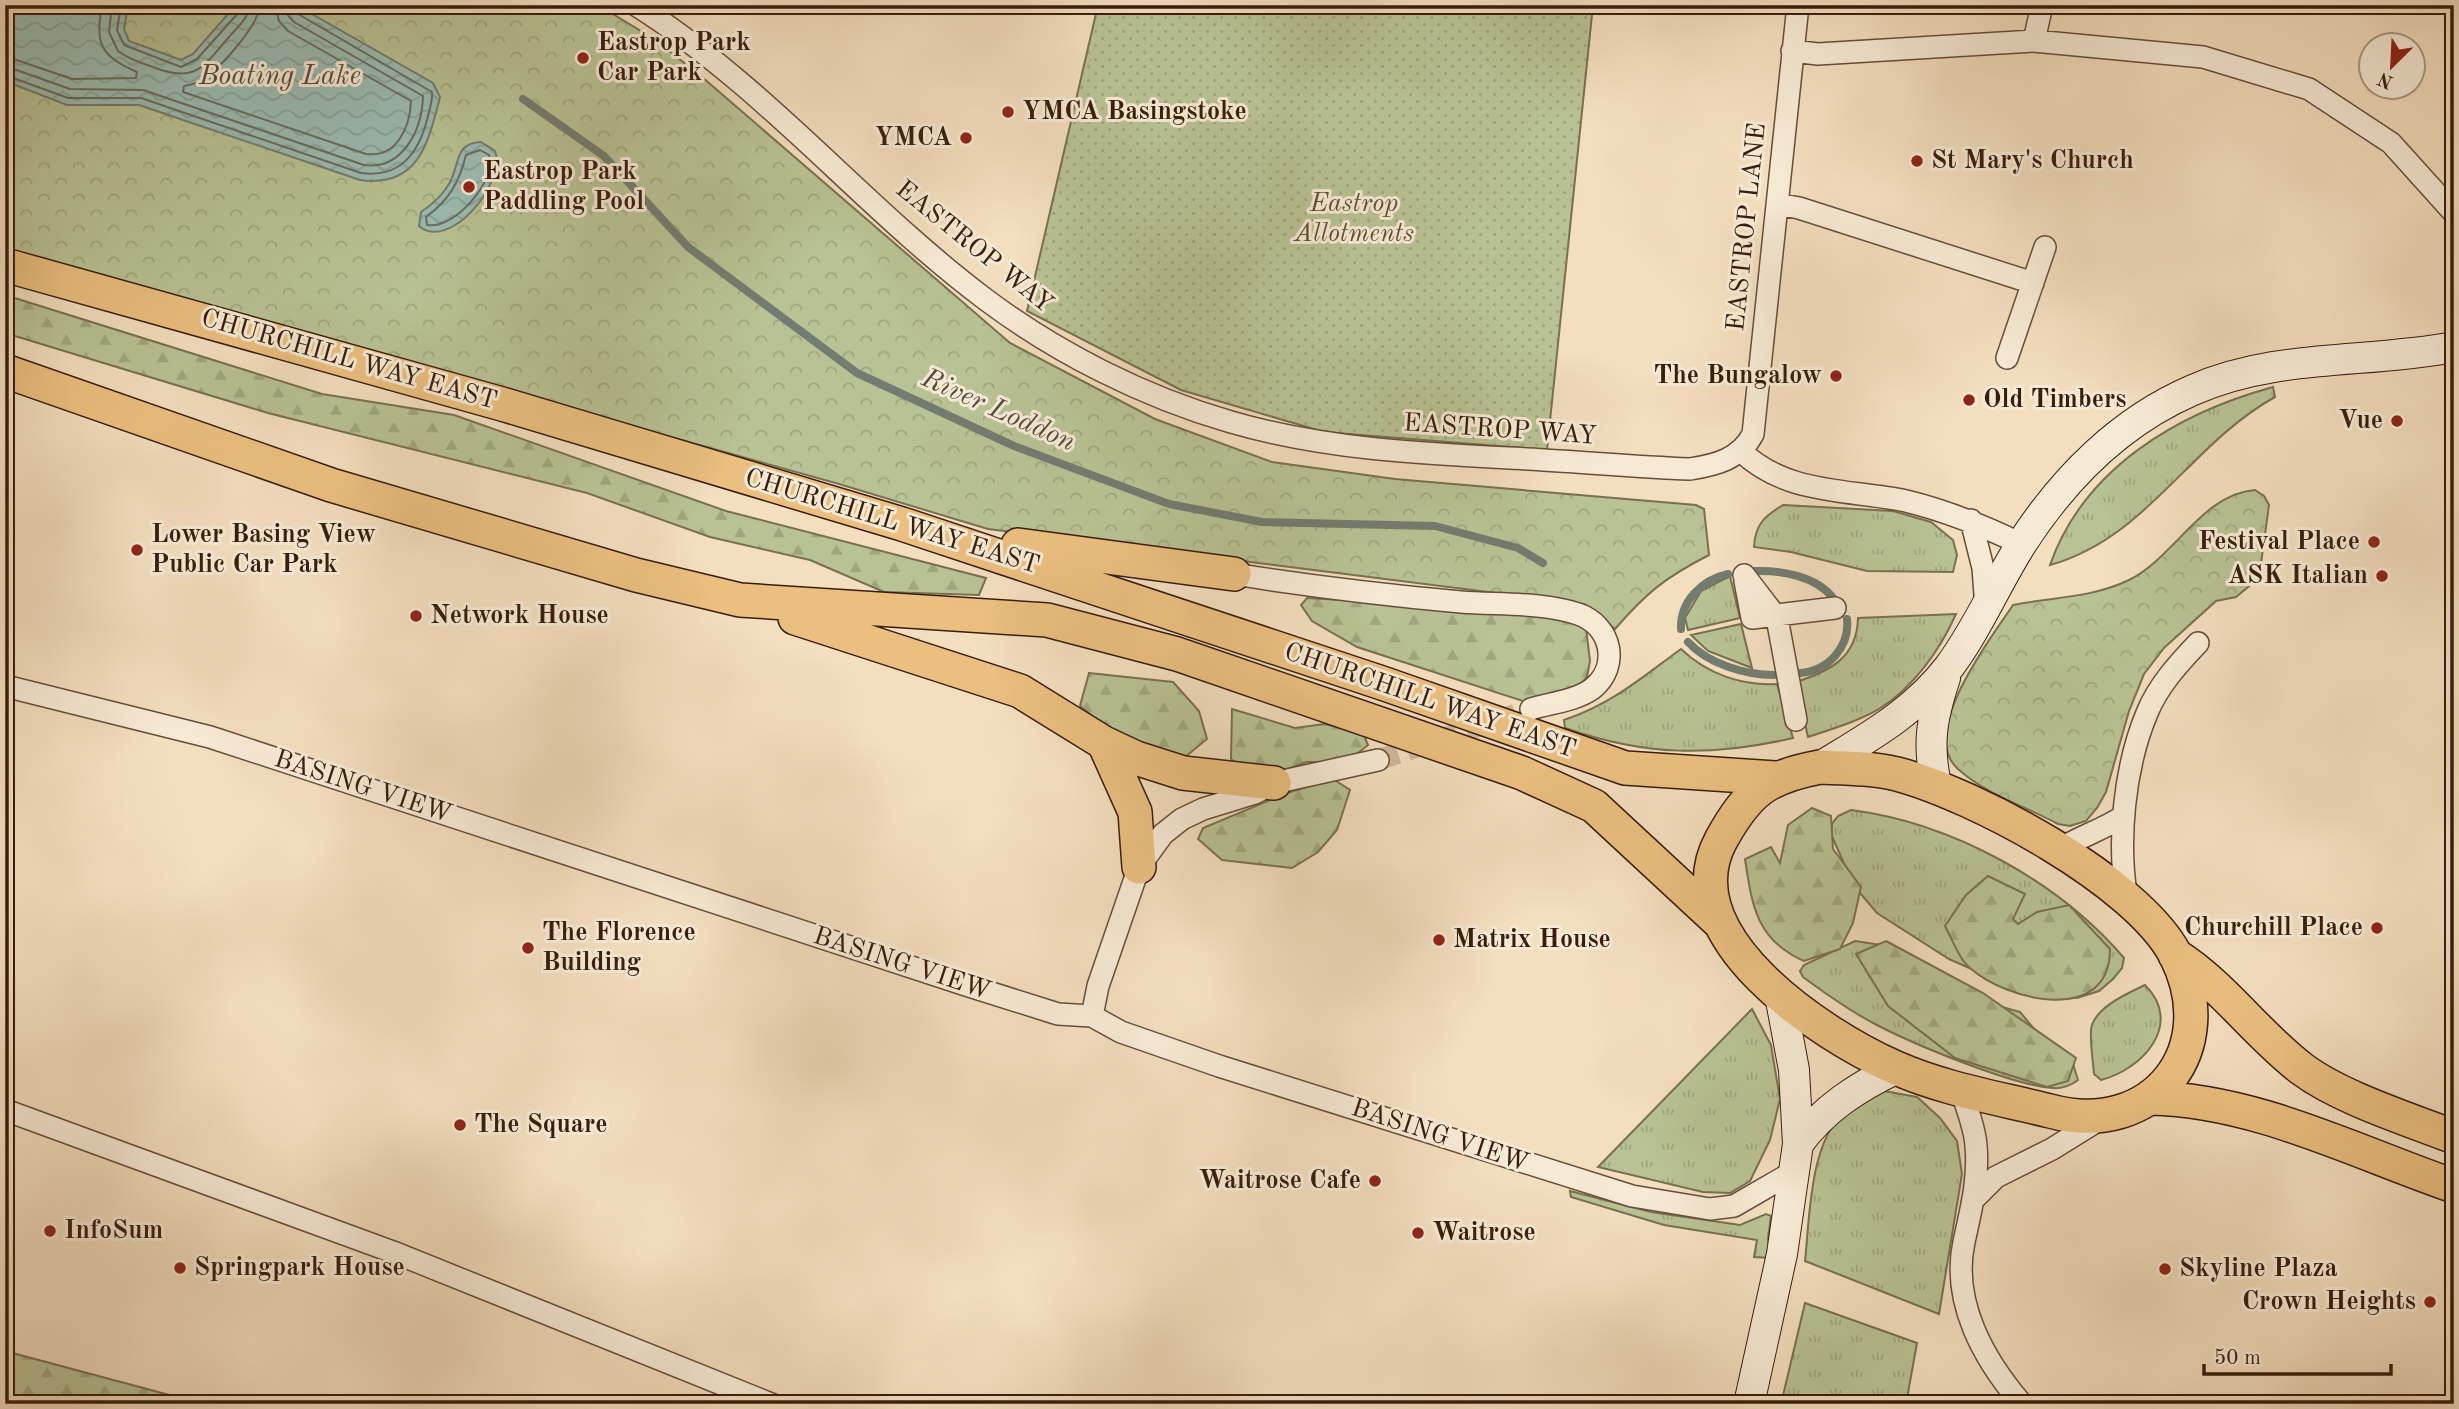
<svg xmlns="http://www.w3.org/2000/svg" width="2459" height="1409" viewBox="0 0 2459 1409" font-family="'Old Standard TT',serif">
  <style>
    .grass { fill: url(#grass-tufts); stroke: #787050; stroke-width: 2 }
    .forest { fill: url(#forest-firs); stroke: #787050; stroke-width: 2 }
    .park { fill: url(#park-crowns); stroke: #787050; stroke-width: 2 }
    .garden { fill: url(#garden-dots); stroke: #787050; stroke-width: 2 }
    .water { fill: url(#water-waves); stroke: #737c70; stroke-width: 2 }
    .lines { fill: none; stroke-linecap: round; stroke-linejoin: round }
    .shore { stroke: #6a6c60; stroke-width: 2 }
    .stream { stroke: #737c70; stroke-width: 8 }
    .street-tunnel { stroke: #ceb79b; stroke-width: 21; stroke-dasharray: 21 10; stroke-linecap: butt }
    .street-casing { stroke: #674d39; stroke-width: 24 }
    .secondary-casing { stroke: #381d0d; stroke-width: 32 }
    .primary-casing { stroke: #381d0d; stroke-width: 36 }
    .street { stroke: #f7ead5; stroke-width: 21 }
    .secondary { stroke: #f7ead5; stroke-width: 30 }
    .primary { stroke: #eabf7f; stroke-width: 33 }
    .poi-dot { fill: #8f2418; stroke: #f7ead5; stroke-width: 2.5 }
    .labels { text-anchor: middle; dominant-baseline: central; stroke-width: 6; stroke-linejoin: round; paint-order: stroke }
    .poi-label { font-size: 26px; font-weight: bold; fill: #381d0d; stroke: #f7ead5; text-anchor: start }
    .park-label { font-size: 26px; font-style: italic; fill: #5e4f36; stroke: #f7ead5 }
    .street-label { font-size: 26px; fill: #381d0d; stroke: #f7ead5 }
    .water-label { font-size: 28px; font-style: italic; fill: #564d3f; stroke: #f7ead5 }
  </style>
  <defs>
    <pattern id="grass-tufts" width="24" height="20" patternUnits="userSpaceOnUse" patternTransform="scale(1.75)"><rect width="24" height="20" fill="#b8c294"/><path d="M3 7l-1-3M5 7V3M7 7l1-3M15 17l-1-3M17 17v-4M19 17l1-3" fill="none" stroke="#9fa67e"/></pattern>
    <pattern id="forest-firs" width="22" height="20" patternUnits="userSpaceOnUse" patternTransform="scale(1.75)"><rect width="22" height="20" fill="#b8c294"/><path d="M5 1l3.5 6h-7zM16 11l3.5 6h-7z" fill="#9fa67e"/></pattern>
    <pattern id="park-crowns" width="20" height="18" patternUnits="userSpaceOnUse" patternTransform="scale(1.75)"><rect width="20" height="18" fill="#b8c294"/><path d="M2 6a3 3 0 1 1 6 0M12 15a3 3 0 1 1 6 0" fill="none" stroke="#9fa67e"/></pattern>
    <pattern id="garden-dots" width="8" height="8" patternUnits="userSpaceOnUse" patternTransform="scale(1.75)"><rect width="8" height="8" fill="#b8c294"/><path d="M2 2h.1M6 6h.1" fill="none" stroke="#9fa67e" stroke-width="1.8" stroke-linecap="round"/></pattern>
    <pattern id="water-waves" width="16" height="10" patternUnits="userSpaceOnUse" patternTransform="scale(1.75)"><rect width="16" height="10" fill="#9bbcb2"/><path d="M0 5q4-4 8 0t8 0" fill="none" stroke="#86a198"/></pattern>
  </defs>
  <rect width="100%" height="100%" fill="#f3debe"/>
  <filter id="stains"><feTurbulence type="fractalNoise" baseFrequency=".00286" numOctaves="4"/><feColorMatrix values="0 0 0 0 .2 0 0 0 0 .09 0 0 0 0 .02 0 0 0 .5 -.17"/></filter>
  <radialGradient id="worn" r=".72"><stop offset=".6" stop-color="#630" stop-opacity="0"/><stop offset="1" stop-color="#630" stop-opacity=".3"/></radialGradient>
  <!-- grass -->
  <path class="grass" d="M2273,387L2275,397C2190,444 2147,538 2050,565C2084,468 2178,413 2273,387Z
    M1783,505L1893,511L1931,522L1953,540L1957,555L1953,572L1867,571L1791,552L1754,547C1755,524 1765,516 1783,505Z
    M1730,576L1740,618L1688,630L1685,618L1701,591Z
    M1956,614C1940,650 1913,688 1879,709C1857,722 1831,729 1808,737L1796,682C1830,671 1857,658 1858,618Z
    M1741,624L1752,668L1708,651L1691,635Z
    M1681,649C1707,674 1742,686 1777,684L1793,738C1711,757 1645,756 1565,728L1564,720C1612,704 1641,678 1681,649Z
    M1851,810C1952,823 2058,881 2124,958L2122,968L2113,979L2099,991L2077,998L2003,983L1949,959L1877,913L1854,886L1831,834L1832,824L1838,816Z
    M1855,941L1881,945L1987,1003L2020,1012L2051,1049L2073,1064L2078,1080C2070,1086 2063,1089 2053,1088C2014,1086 1913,1044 1875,1024C1850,1011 1826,994 1803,977L1800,971L1804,965Z
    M2145,985C2184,1024 2143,1069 2101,1080L2094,1074C2093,1061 2090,1043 2091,1030C2093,1008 2128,993 2145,985Z
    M1752,1009L1771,1045L1780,1099L1770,1140L1750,1181L1730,1193L1703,1192L1598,1167Z
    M1884,1091L1917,1097L1940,1118L1957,1141L1962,1174L1939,1314L1805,1261C1810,1215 1809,1131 1854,1104C1863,1098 1874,1095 1884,1091Z
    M1570,1191L1651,1212L1740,1225L1766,1214L1771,1216L1768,1239L1771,1258L1754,1257L1757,1240L1664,1225L1571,1197Z
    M1805,1303L1917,1343L1906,1404H1781Z"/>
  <!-- forest -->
  <path class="forest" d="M5,295L322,394L454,415L726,511L986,578L979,595L884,592L810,560L710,537L587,493L268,413L5,333Z
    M1307,598L1513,610L1563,619L1586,628L1590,661L1587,677L1577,688L1526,702L1357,647L1312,621L1301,605Z
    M1089,673L1173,682L1199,711L1207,739L1179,762H1148L1080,706Z
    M1232,709L1295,728L1324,724L1363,733L1368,745L1347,762H1307L1258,779L1231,759Z
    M1333,779L1350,790L1337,830L1318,852L1292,868L1222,860L1198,839L1203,828L1287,793Z
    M1812,808L1831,816L1833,849L1861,887L1853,923L1840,949L1804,961C1756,940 1752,905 1745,859L1771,847L1780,863L1788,825Z
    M1988,876L2025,894L2013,919L2018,924L2037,912L2069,905L2110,949C2110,1026 2007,1001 1970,968C1959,959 1952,939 1945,926L1966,895Z
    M1886,941L1983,993L2076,1058L2068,1081L2047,1087L1955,1058L1888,1006L1856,954Z
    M5,1351L203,1404H5Z"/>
  <!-- park -->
  <path class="park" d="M5,5H598L654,39L702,77L1010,343L1155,419L1272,462L1395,479L1696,505L1704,509L1709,555C1666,577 1647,592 1615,629L1584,604L988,529L839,484L5,251Z
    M2255,490L2264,496L2269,505L2259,578L2236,597L2216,601L2164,648L2144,674L2129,711L2106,792L2097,808L2086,821L2070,826L2058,824C2025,806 1985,794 1958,769C1917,733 1991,638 2013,605C2052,597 2092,598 2129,580C2175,557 2202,494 2255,490Z"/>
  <!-- garden -->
  <path class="garden" d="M1098,5H1593L1547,450L1324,432L1181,390L1027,311Z"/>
  <!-- water -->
  <path class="water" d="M5,5H128L124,29L129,41L181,60L193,54L236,5H296L433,83L440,97C428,143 419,188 360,180L139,105H67L5,81Z
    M481,142L495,151C506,184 449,252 419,226L421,212C433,204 442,196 449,184C460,165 454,143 481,142Z"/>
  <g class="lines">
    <!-- shore -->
    <path class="shore" d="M112,5L109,32L118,51C128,59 141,63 153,67C195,84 203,67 229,37C237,27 249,19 249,5
      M121,5L117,30L124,45L181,67L197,59L239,12L240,5
      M260,5C259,25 221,67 204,79C198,83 191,85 184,86L183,92L366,154C397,158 410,127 411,101L288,31L279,21L275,5
      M5,56L72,79L136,78L137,72C100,56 95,44 102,5
      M5,66L70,89L143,90L364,165C403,170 422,130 423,96L294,22L287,14L286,5
      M5,75L68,98H141L361,173C400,178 418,154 427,120C429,111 433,101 432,92L298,14L294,5
      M480,150L489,155C497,181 454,230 427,225L426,217C449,200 459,183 466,155Z"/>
    <!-- stream -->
    <path class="stream" d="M523,99L604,156L688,247L857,373L1014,446L1169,504L1262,522L1435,526L1518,548L1543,563
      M1754,571C1781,570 1816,576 1833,598
      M1681,629C1680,601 1702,580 1728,574
      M1688,642C1708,664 1746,675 1774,675
      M1800,673C1829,671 1850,646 1847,619"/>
    <!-- street-tunnel -->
    <path class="street-tunnel" d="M1378,760L1531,709"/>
    <!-- street casing -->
    <g class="street-casing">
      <path id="street" d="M636,5C765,86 864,208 985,299C1057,353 1144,397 1231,422C1327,450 1429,454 1528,459C1582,462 1636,467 1690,469C1716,465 1740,459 1753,434L1798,5
        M2034,41L2042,5
        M1792,51L1818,54L2034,41L2203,57L2309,89L2391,143L2454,213
        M1778,204L1799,208L2033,283
        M2007,358L2045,247
        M1741,451C1786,495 1849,489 1906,501C1947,511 1984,526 2021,544
        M1971,520L1983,568L1986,608
        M1234,574C1309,586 1385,595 1461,602C1498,605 1543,602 1578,614C1611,625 1621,666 1592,689C1575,701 1550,703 1531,709
        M1744,575L1777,618L1796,720
        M1745,581L1752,618L1835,608
        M5,686L210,737L966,985L1058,1014L1092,1016L1121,1032L1219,1066L1632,1196L1710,1209L1734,1206L1793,1172
        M2058,850C2079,837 2102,830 2122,817
        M2127,900C2117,842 2124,768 2147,713C2158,686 2178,664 2198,643
        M1092,1016L1098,986L1139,867L1163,834L1182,819L1203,809L1255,793L1274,783L1378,760
        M1961,1089C1966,1107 1975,1127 1976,1146C1979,1180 1971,1209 1964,1242C1951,1302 1984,1360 2022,1404
        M5,1110L393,1252L771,1404
        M1975,1198L1996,1177L2052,1149L2102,1118"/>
    </g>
    <!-- secondary casing -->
    <g class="secondary-casing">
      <path id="secondary" d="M1820,767C1867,738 1915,712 1949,667C1978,628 1996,584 2022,543C2064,478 2121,421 2193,390C2277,353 2366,364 2454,347
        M1937,789C1927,746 1931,720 1945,678
        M1798,1144C1824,1108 1858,1087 1897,1068
        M1749,1404L1782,1254L1798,1144L1794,1070L1780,995"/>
    </g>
    <!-- primary casing -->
    <g class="primary-casing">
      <path id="primary" d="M5,265L502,404L902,524L1382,683L1625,768L1775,778
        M5,371L331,485L636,575L740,600L1047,620L1177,654L1522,773L1594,806L1718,921
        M1018,545L1234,574
        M795,618L1020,691L1104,743L1136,758L1183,773L1274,783
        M1104,743L1135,812L1139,867
        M1820,767C1846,768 1872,768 1897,774C1976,795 2136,881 2175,954C2224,1049 2153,1139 2050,1111C1998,1098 1943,1089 1894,1067C1822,1035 1669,936 1721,840C1748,791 1767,777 1820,767Z
        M2175,955C2224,986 2256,1034 2302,1069C2341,1098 2408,1119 2454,1137
        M2150,1098C2256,1100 2355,1152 2454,1186"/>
    </g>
    <!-- street -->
    <use href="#street" class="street"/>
    <!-- secondary -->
    <use href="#secondary" class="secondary"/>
    <!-- primary -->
    <use href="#primary" class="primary"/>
  </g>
  <!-- markers -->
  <g class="poi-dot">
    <circle cx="583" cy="58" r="7"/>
    <circle cx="1008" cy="112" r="7"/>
    <circle cx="966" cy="138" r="7"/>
    <circle cx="1917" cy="161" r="7"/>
    <circle cx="469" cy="187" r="7"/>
    <circle cx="1836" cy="376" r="7"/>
    <circle cx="1969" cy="400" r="7"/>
    <circle cx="2397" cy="421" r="7"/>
    <circle cx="2374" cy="542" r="7"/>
    <circle cx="137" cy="550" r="7"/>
    <circle cx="2382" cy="576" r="7"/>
    <circle cx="416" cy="616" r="7"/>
    <circle cx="2377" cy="928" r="7"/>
    <circle cx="1439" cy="940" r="7"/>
    <circle cx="528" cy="948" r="7"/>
    <circle cx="460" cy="1125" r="7"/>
    <circle cx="1375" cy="1181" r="7"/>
    <circle cx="50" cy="1231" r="7"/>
    <circle cx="1418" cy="1233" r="7"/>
    <circle cx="180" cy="1268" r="7"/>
    <circle cx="2165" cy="1269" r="7"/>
    <circle cx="2430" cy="1302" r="7"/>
  </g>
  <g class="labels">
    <!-- poi labels -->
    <g class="poi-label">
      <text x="597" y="43">Eastrop Park<tspan x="597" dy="30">Car Park</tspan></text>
      <text x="1022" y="112">YMCA Basingstoke</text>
      <text x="952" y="138" text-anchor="end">YMCA</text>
      <text x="1931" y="161">St Mary's Church</text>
      <text x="483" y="172">Eastrop Park<tspan x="483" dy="30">Paddling Pool</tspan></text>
      <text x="1822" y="376" text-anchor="end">The Bungalow</text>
      <text x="1983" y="400">Old Timbers</text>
      <text x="2383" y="421" text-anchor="end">Vue</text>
      <text x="151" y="535">Lower Basing View<tspan x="151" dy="30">Public Car Park</tspan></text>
      <text x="2360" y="542" text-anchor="end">Festival Place</text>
      <text x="2368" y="576" text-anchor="end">ASK Italian</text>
      <text x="430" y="616">Network House</text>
      <text x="2363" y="928" text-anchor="end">Churchill Place</text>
      <text x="542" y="933">The Florence<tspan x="542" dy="30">Building</tspan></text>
      <text x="1453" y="940">Matrix House</text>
      <text x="474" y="1125">The Square</text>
      <text x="1361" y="1181" text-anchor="end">Waitrose Cafe</text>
      <text x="64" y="1231">InfoSum</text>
      <text x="1432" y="1233">Waitrose</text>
      <text x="194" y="1268">Springpark House</text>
      <text x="2179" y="1269">Skyline Plaza</text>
      <text x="2416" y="1302" text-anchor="end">Crown Heights</text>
    </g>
    <!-- park labels -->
    <g class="park-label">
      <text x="1354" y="204">Eastrop<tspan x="1354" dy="30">Allotments</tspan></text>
    </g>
    <!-- street labels -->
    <g class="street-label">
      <text transform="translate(1747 227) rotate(-84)">EASTROP LANE</text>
      <text transform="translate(974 247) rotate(39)">EASTROP WAY</text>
      <text transform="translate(349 360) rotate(16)">CHURCHILL WAY EAST</text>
      <text transform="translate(1500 430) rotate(4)">EASTROP WAY</text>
      <text transform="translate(892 522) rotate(17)">CHURCHILL WAY EAST</text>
      <text transform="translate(1430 701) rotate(19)">CHURCHILL WAY EAST</text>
      <text transform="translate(363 787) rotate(18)">BASING VIEW</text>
      <text transform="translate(902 964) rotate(18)">BASING VIEW</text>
      <text transform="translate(1440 1136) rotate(18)">BASING VIEW</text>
    </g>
    <!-- water labels -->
    <g class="water-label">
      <text x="280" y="77">Boating Lake</text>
      <text transform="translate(998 411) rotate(24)">River Loddon</text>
    </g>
  </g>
  <!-- margin -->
  <rect width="2459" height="1409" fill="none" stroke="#f3debe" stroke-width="28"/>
  <rect x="7" y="7" width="2445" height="1395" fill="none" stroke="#381d0d" stroke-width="3.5"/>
  <rect x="14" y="14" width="2431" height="1381" fill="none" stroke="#381d0d" stroke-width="2"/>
  <!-- north arrow -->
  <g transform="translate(2392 66) rotate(204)"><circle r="33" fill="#f7ead5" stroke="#ab9885" stroke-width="2"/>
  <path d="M0-5L12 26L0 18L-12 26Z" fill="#8f2418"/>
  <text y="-10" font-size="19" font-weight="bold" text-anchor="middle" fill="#381d0d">N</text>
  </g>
  <!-- scale -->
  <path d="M2204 1364v10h187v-10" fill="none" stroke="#381d0d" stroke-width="3.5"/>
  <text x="2214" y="1364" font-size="21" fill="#381d0d" stroke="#f7ead5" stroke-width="5" paint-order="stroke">50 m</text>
  <rect width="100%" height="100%" filter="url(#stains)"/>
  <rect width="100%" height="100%" fill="url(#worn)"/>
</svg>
